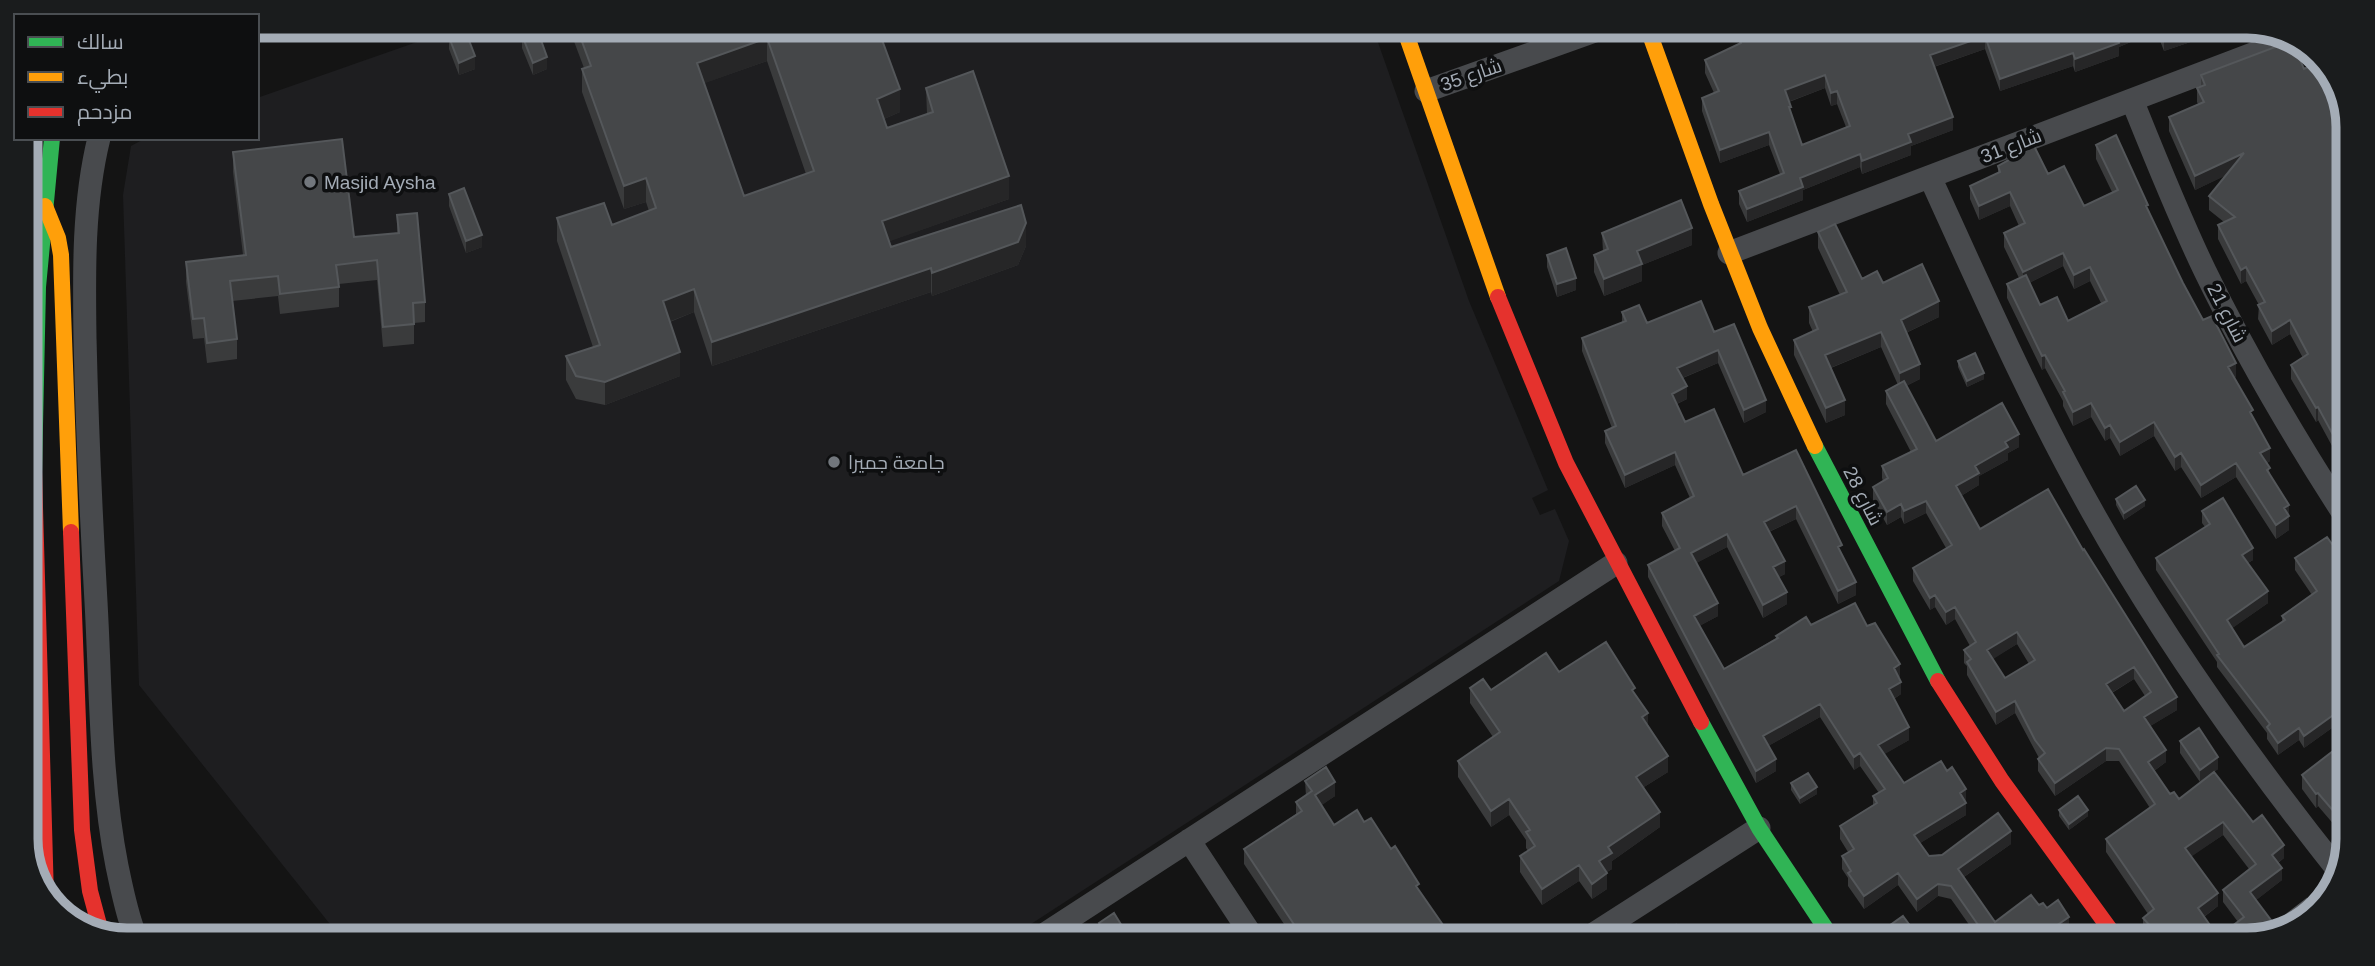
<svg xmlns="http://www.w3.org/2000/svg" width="2375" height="966" viewBox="0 0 2375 966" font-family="Arial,Cairo,sans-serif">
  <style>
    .built { fill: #1e1e20 }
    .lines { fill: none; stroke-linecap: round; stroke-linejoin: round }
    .street { stroke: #484a4d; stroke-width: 23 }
    .fast { stroke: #30b455; stroke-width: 16 }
    .slow { stroke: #ff9f0a; stroke-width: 16 }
    .jam { stroke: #e5322d; stroke-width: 16 }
    .wall { fill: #3a3b3c; fill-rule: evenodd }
    .shaded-wall { fill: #262627 }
    .building { fill: #454749; stroke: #54575a; stroke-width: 2; fill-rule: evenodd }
    .poi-dot { fill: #72777d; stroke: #0e0f10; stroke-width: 2.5 }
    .labels { text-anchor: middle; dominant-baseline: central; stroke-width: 7; stroke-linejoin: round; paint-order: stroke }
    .street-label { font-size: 19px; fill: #a4acb6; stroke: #0e0f10 }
    .poi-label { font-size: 19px; fill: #a4acb6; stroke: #0e0f10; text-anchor: start }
    .rim { fill: none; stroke: #a4acb6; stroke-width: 9 }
  </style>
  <rect width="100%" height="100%" fill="#141414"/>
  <!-- built -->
  <path class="built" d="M460,27L1374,31L1469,301L1548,490L1532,498L1540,515L1555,509L1569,541L1559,581L1014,935L337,933L139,685L123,195L131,146L146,138H257V98Z"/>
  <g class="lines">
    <!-- street -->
    <path class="street" d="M1426,91L1595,31
      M2132,100C2155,157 2178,215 2205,271C2246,356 2294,437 2345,516
      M99,138C83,203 84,271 85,338C87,426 91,514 96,602C101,690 100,780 117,866C122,889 126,911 134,932
      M1930,177C1981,289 2031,403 2092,511C2163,638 2250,760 2341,874
      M1729,253L2292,39
      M1189,840L1252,936
      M1042,936L1616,563
      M1589,937L1759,828"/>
    <!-- fast -->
    <path class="fast" d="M1815,446L1938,681
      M34,472L38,287L52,138
      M1701,722L1759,828L1832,938"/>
    <!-- slow -->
    <path class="slow" d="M1405,31L1498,297
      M1649,32L1711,204L1760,328L1815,446
      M45,206L58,238L61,255L71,532"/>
    <!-- jam -->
    <path class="jam" d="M1498,297L1566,463L1701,722
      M34,472L46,897
      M71,532L82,830L90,891L101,932
      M1938,681L2002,781L2117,939"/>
  </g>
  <!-- wall -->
  <path class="wall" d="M572,28L878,29L900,112L884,119L887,128L927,114L926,88L1009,199L889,241L891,247L1026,246L1018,265L932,296L931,292L712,366L694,312L670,322L680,376L605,405L576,399L566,380V356L593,347L557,241V218L612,225L649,211L646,202L624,209L582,92V69L584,68L572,36ZM767,61L806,174L744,196L704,83Z
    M1747,32L2152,33L2119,47V56L2075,72L2073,66L2000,91L1985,49L1934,67L1953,130L1911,146V155L1862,174L1860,167L1803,190V200L1747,222L1739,204V191L1780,174L1769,145L1720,163L1702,111V98L1714,93L1705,73V60L1739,44V37L1747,34ZM1825,88L1831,106L1837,104L1846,127L1802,145L1791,114L1789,102Z
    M2157,33L2214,34L2164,51Z
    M522,35L547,69L533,75L522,48Z
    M449,37L475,69L459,75L449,49Z
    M2285,50L2304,69L2348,127L2345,470L2318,420L2316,422L2291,379V365L2303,358L2290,334L2272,345L2258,319L2259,305L2246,281L2241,284L2218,239V225L2224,222L2209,210V196L2226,175L2195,190L2169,131V117L2198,104L2197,102V88L2201,86V75Z
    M2096,145L2148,209L2183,283L2236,377L2234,378L2253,418L2270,461L2267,463L2270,474L2289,530L2276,539L2236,477L2201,498L2181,467L2175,471L2154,436L2120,456L2110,438L2105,441L2091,417L2073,426L2063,406V401L2045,368L2042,370L2007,298V284L2019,278L2004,247V233L2019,226L2010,206L1979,220L1970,199V186L1998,174V166L2048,174L2084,206L2112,192L2096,159ZM2063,266L2074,289L2090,281L2101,303L2068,321L2040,305L2029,283Z
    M233,152L354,237L397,233V215L425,302V322L414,323V344L383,347L377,280L339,284V307L280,314L278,296L232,301L237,339V359L207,363L204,338L193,339L186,282V262L243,255L233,172Z
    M449,194L482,247L466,253L449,206Z
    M1818,232L1862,279L1883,283L1939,317L1906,333L1920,379L1906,386L1936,441L2019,447L2008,453V460L1979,476V485L1961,496L1980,529L2083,550L2177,710L2150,726L2166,762L2154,771L2170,794L2179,799L2200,782L2180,753V741L2218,769L2214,772L2253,822L2284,858L2278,863L2282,880L2256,900L2274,924L2315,909L2248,940H2232L2231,927L2238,922L2223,902V890L2249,869L2223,835L2191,856L2218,906L2204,917L2212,940L2151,939L2143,931V918L2148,914L2106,852V839L2150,808L2119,761H2106L2055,796L2038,771V759L2039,758L2015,713L1996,725L1967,675V666L1964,663V650L1970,646L1955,619L1946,625L1935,607L1930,610L1913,581V568L1946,548L1926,513L1904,524L1901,517L1887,525L1873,500V487L1883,481L1882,478V466L1911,452L1886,404V391L1898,385L1881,347L1831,368L1845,415L1826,423L1794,355V340L1813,332L1809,323V307L1840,295L1818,248ZM2017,644L2029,664L2005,678L1992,659ZM2134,679L2145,696L2124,711L2112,693Z
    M1602,233L1692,245L1642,265V281L1604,296L1594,272V255L1603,252Z
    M1547,255L1576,290L1557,297L1547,267Z
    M1622,312L1647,323L1714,332L1766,412L1744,423L1718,363L1683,378L1687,399L1677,404L1685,422L1743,475L1796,450L1842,555L1856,595L1838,604L1796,519L1769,532L1785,574L1779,577L1787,604L1763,618L1727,547L1696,563L1718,616L1699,626L1724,669L1776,638V636L1811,625L1867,626L1900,676L1899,677L1901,694L1894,699L1909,740L1884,754L1904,783L1947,771L1966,789V815L1920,843L1929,856L2011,844L1964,877L1995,922L2039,905L2047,908L2069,929L2058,937V939L1977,936L1951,899L1938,896L1917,912L1898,885L1864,909L1848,886V878L1842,869V856L1848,852L1840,839V826L1873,805V796L1879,793L1860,766L1854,770L1820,717L1768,746L1776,771L1756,783L1648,577V565L1675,551L1662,526V513L1690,498L1675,465L1625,488L1605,443V431L1612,428L1582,351V338L1622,323Z
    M1958,361L1984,379L1967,387L1958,367Z
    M2116,499L2145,506L2124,520L2116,505Z
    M2202,511L2253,560L2248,563L2268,603L2232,628L2244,647L2282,622V616L2312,595L2295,570V558L2344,561L2343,720L2304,748L2299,740L2278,755L2267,739V733L2217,667V662L2156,570V558L2205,527L2202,523Z
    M1559,672L1635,694L1668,772L1644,787L1660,827L1612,861V869L1607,872V889L1592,899L1579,881L1542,905L1520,872V856L1528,851L1526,848V840L1509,815L1491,827L1458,777V761L1493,737L1470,703V688L1491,690Z
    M2342,744V834L2318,806L2316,808L2302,789V775Z
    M1305,781L1335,796L1321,805L1334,825L1364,822L1419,890L1443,937L1292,936L1244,864V849L1296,814V802L1306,796Z
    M1791,783L1817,794L1800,804L1791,790Z
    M2059,810L2088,816L2069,830L2059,816Z
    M1099,923L1128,936H1099Z
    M1886,928L1914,937L1912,939L1889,938L1886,934Z"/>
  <!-- shaded-wall -->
  <path class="shaded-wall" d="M2120,33H2152L2119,47V56L2075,72V59Z
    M2178,33L2214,34L2164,51V38Z
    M1985,36V49L1930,68V55Z
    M767,38V61L697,86V63Z
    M2073,53V66L2000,91V79Z
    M475,56V69L459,75V63Z
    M547,57V69L533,75V63Z
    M1825,75V88L1785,103V90Z
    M900,89V112L877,122V99Z
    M1837,91V104L1831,106V93Z
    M1953,117V130L1911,146V155L1862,174V161L1908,134Z
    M1769,132V145L1720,163V150Z
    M2244,153V167L2195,190V176Z
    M1860,154V167L1803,190V200L1747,222V209L1800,178Z
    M1009,176V199L882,244V221Z
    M646,178V202L624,209V186Z
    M2010,192V206L1979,220V206Z
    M1026,223V246L1018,265L932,296V273Z
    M1692,228V245L1642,265V281L1604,296V279L1637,251Z
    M482,235V247L466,253V241Z
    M2063,253V266L2023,286V272Z
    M2090,267V281L2074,289V275Z
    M2246,267V281L2241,284V270Z
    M931,268V292L712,366V342Z
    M1576,278V290L1557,297V284Z
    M694,289V312L663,324V301Z
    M1939,301V317L1901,335V320Z
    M2290,320V334L2272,345V331Z
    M1881,332V347L1825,370V355Z
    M1718,350V363L1677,380V368Z
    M680,352V376L605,405V382Z
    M2045,355V368L2042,370V356Z
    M2236,363V377L2228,381V367Z
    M1920,364V379L1900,389V373Z
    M1984,373V379L1967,387V381Z
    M1687,386V399L1672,406V394Z
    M1766,400V412L1744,423V410Z
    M1845,400V415L1826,423V408Z
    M2091,403V417L2073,426V412Z
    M2318,407V420L2316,422V408Z
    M2154,422V436L2120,456V442Z
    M2110,425V438L2105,441V428Z
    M2019,434V447L2008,453V460L1979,476V485L1956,499V486L1975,466L2005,442Z
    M2270,448V461L2260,467V453Z
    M1675,452V465L1625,488V475Z
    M2181,453V467L2175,471V457Z
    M2236,463V477L2201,498V485Z
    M2145,500V506L2124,520V513Z
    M1926,501V513L1904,524V511Z
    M1901,504V517L1887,525V512Z
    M2289,505V530L2276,539V525L2284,508Z
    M1796,506V519L1764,534V522Z
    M1727,534V547L1691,566V553Z
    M2253,548V560L2242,567V555Z
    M1785,561V574L1773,580V567Z
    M1856,582V595L1838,604V591Z
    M2268,591V603L2227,632V620Z
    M1787,592V604L1763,618V605Z
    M1935,595V607L1930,610V598Z
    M1718,603V616L1694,629V616Z
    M1955,607V619L1946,625V612Z
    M2017,632V644L1987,663V650Z
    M1900,664V676L1894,680V668Z
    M2134,667V679L2106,696V684Z
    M1901,682V694L1889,702V689Z
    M2177,697V710L2144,730V717Z
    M2015,701V713L1996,725V712Z
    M1820,704V717L1763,749V736Z
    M2343,708V720L2304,748V736Z
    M1648,713V729L1642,717Z
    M1909,727V740L1878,758V745Z
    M2299,728V740L2278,755V743Z
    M2106,748V761L2055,796V783Z
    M2166,750V762L2148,775V762Z
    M1860,753V766L1854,770V757Z
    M1668,756V772L1636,792V777Z
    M2218,757V769L2200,782V770Z
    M1776,759V771L1756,783V771Z
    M1335,782V796L1315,810V795Z
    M1817,787V794L1800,804V798Z
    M1966,789V802L1960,793Z
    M2318,793V806L2316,808V794Z
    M1509,799V815L1491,827V811Z
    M1966,803V815L1914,847V835Z
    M2088,810V816L2069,830V824Z
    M1660,812V827L1612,861V869L1599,877V861L1608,847Z
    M2223,822V835L2185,861V848Z
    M2011,831V844L1958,881V869Z
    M2284,845V858L2272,867V855Z
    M1579,865V881L1542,905V889Z
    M2282,868V880L2250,905V892Z
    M1607,873V889L1592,899V884Z
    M1898,873V885L1864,909V896Z
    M1938,884V896L1917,912V899Z
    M2218,893V906L2198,921V908Z
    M2069,917V929L2058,937V939H2052L2053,928Z
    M1443,925V937H1429V934Z
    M1423,926V937H1406Z
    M2212,928V940H2197Z
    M1914,931V937L1912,939H1903Z"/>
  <!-- building -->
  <path class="building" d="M577,28L878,29L900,89L877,99L887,128L933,112L926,88L973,71L1009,176L882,221L891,247L1021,205L1026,223L1018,242L932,273L931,268L712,342L694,289L663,301L680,352L605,382L576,376L566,356L600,345L557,218L604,203L612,225L656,208L646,178L624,186L582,69L591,66ZM767,38L814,171L744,196L697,63Z
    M537,29L547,57L533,63L522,35Z
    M465,30L475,56L459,63L449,37Z
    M1749,32L2120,33L2116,35L2119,43L2075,59L2073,53L2000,79L1985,36L1930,55L1953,117L1908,134L1911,142L1862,161L1860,154L1800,178L1803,187L1747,209L1739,191L1784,173L1769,132L1720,150L1702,98L1719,91L1705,60L1741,43L1739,37L1749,33ZM1825,75L1831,93L1837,91L1850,126L1802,145L1789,107H1791L1785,90Z
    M2162,33H2178L2164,38Z
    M2283,44L2285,50L2294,46L2304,69L2319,62L2348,127L2345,457L2318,407L2316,408L2291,365L2308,354L2290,320L2272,331L2258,305L2265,302L2246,267L2241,270L2218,225L2235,217L2209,196L2244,153L2195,176L2169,117L2204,102L2197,88L2205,85L2201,75Z
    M2116,135L2148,205L2146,206L2183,283L2203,320L2212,316L2236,363L2228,367L2253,410L2250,412L2270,448L2260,453L2270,468L2267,470L2289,505L2284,508L2289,516L2276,525L2236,463L2201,485L2181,453L2175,457L2154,422L2120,442L2110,425L2105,428L2091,403L2073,412L2063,392L2065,391L2045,355L2042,356L2007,284L2026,275L2040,305L2057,297L2068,321L2107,301L2090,267L2074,275L2063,253L2023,272L2004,233L2025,223L2010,192L1979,206L1970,186L2000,172L1998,166L2034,146L2048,174L2064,166L2084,206L2118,190L2096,145Z
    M342,139L354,237L399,233L397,215L417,213L425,302L413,303L414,324L383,327L377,260L336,265L339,287L280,294L278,276L230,281L237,339L207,343L204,318L193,319L186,262L246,255L233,152Z
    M464,188L482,235L466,241L449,194Z
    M1681,200L1692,228L1637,251L1642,264L1604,279L1594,255L1608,249L1602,233Z
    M1835,224L1862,279L1877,271L1883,283L1922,264L1939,301L1901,320L1920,364L1900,373L1881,332L1825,355L1845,400L1826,408L1794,340L1818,329L1809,307L1847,292L1818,232Z
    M1566,248L1576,278L1557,284L1547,255Z
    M1701,301L1714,332L1734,324L1766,400L1744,410L1718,350L1677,368L1687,386L1672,394L1685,422L1714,409L1743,475L1796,450L1842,545L1838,547L1856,582L1838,591L1796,506L1764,522L1785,561L1773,567L1787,592L1763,605L1727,534L1691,553L1718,603L1694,616L1724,669L1778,638L1776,636L1806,617L1811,625L1855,603L1867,626L1875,623L1900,664L1894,668L1901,682L1889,689L1909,727L1878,745L1904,783L1941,761L1947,771L1952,767L1966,789L1960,793L1966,803L1914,835L1929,856L1942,855L1998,813L2011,831L1958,869L1995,922L2031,895L2039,905L2043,903L2047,908L2058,900L2069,917L2053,928L2058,935L2052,939H1974L1983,932L1951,886L1938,884L1917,899L1898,873L1864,896L1848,873L1851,871L1842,856L1854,849L1840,826L1877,803L1873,796L1885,789L1860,753L1854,757L1820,704L1763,736L1776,759L1756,771L1648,565L1680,548L1662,513L1694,496L1675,452L1625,475L1605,431L1616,426L1582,338L1626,321L1622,312L1639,305L1647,323Z
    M1975,353L1984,373L1967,381L1958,361Z
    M1904,381L1936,441L2002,403L2019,434L2005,442L2008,447L1975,466L1979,473L1956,486L1980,529L2048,489L2083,550L2084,549L2177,697L2144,717L2166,750L2148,762L2170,794L2174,792L2179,799L2214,772L2253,822L2262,815L2284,845L2272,855L2282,868L2250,892L2274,924L2307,899L2315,909L2304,922L2248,940H2242L2231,927L2244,917L2223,890L2256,864L2223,822L2185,848L2218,893L2198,908L2212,928L2197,940L2162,939L2143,918L2154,909L2106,839L2155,804L2119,749L2106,748L2055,783L2038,759L2045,753L2035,740L2015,701L1996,712L1967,662L1971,659L1964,650L1976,642L1955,607L1946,612L1935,595L1930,598L1913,568L1952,545L1926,501L1904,511L1901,504L1887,512L1873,487L1888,478L1882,466L1917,449L1886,391ZM2017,632L2035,660L2005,678L1987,650ZM2134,667L2151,692L2124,711L2106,684Z
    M2136,486L2145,500L2124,513L2116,499Z
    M2223,498L2253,548L2242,555L2268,591L2227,620L2244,647L2285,620L2282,616L2317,591L2295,558L2327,537L2344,561L2343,708L2304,736L2299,728L2278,743L2267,727L2270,724L2217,655L2219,654L2156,558L2210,524L2202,511Z
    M1606,642L1635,688L1632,690L1648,713L1642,717L1668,756L1636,777L1660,812L1608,847L1612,853L1599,861L1607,873L1592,884L1579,865L1542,889L1520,856L1535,846L1526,832L1530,830L1509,799L1491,811L1458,761L1500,732L1470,688L1483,679L1491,690L1546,653L1559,672Z
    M2199,728L2218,757L2200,770L2180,741Z
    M2342,744V821L2318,793L2316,794L2302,775Z
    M1326,767L1335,782L1315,795L1334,825L1357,810L1364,822L1371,818L1391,849L1395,846L1419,884L1416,886L1443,925L1429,934L1423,926L1406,937L1293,936L1299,932L1244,849L1302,811L1296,802L1312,791L1305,781Z
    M1808,773L1817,787L1800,798L1791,783Z
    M2078,796L2088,810L2069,824L2059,810Z
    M1114,913L1128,936H1107L1099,923Z
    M1903,916L1914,931L1903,939H1894L1886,928Z
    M1676,925L1685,938H1658Z"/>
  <!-- markers -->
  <g class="poi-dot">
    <circle cx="310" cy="182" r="7"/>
    <circle cx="834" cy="462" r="7"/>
  </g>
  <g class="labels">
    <!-- street labels -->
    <g class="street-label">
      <text transform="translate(1471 75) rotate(-19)">شارع 35</text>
      <text transform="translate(2011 146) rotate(-21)">شارع 31</text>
      <text transform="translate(2227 313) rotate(63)">شارع 21</text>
      <text transform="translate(1863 496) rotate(63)">شارع 28</text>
    </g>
    <!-- poi labels -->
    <g class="poi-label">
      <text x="324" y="182">Masjid Aysha</text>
      <text x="848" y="462">جامعة جميرا</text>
    </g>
  </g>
  <!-- crop -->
  <path d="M0 0H2375V966H0ZM127 38H2247A89 89 0 0 1 2336 127V839A89 89 0 0 1 2247 928H127A89 89 0 0 1 38 839V127A89 89 0 0 1 127 38Z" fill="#1a1c1d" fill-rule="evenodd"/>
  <path class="rim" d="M127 38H2247A89 89 0 0 1 2336 127V839A89 89 0 0 1 2247 928H127A89 89 0 0 1 38 839V127A89 89 0 0 1 127 38Z"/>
  <!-- legend -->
  <rect x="14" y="14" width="245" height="126" fill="#0e0f10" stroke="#4a4e52" stroke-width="2"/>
  <rect x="28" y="37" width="35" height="10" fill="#30b455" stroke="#4a4e52" stroke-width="2"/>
  <text x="77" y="49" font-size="21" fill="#a4acb6">سالك</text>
  <rect x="28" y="72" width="35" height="10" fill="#ff9f0a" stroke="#4a4e52" stroke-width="2"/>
  <text x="77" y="84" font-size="21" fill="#a4acb6">بطيء</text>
  <rect x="28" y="107" width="35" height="10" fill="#e5322d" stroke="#4a4e52" stroke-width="2"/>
  <text x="77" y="119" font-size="21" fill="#a4acb6">مزدحم</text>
</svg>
